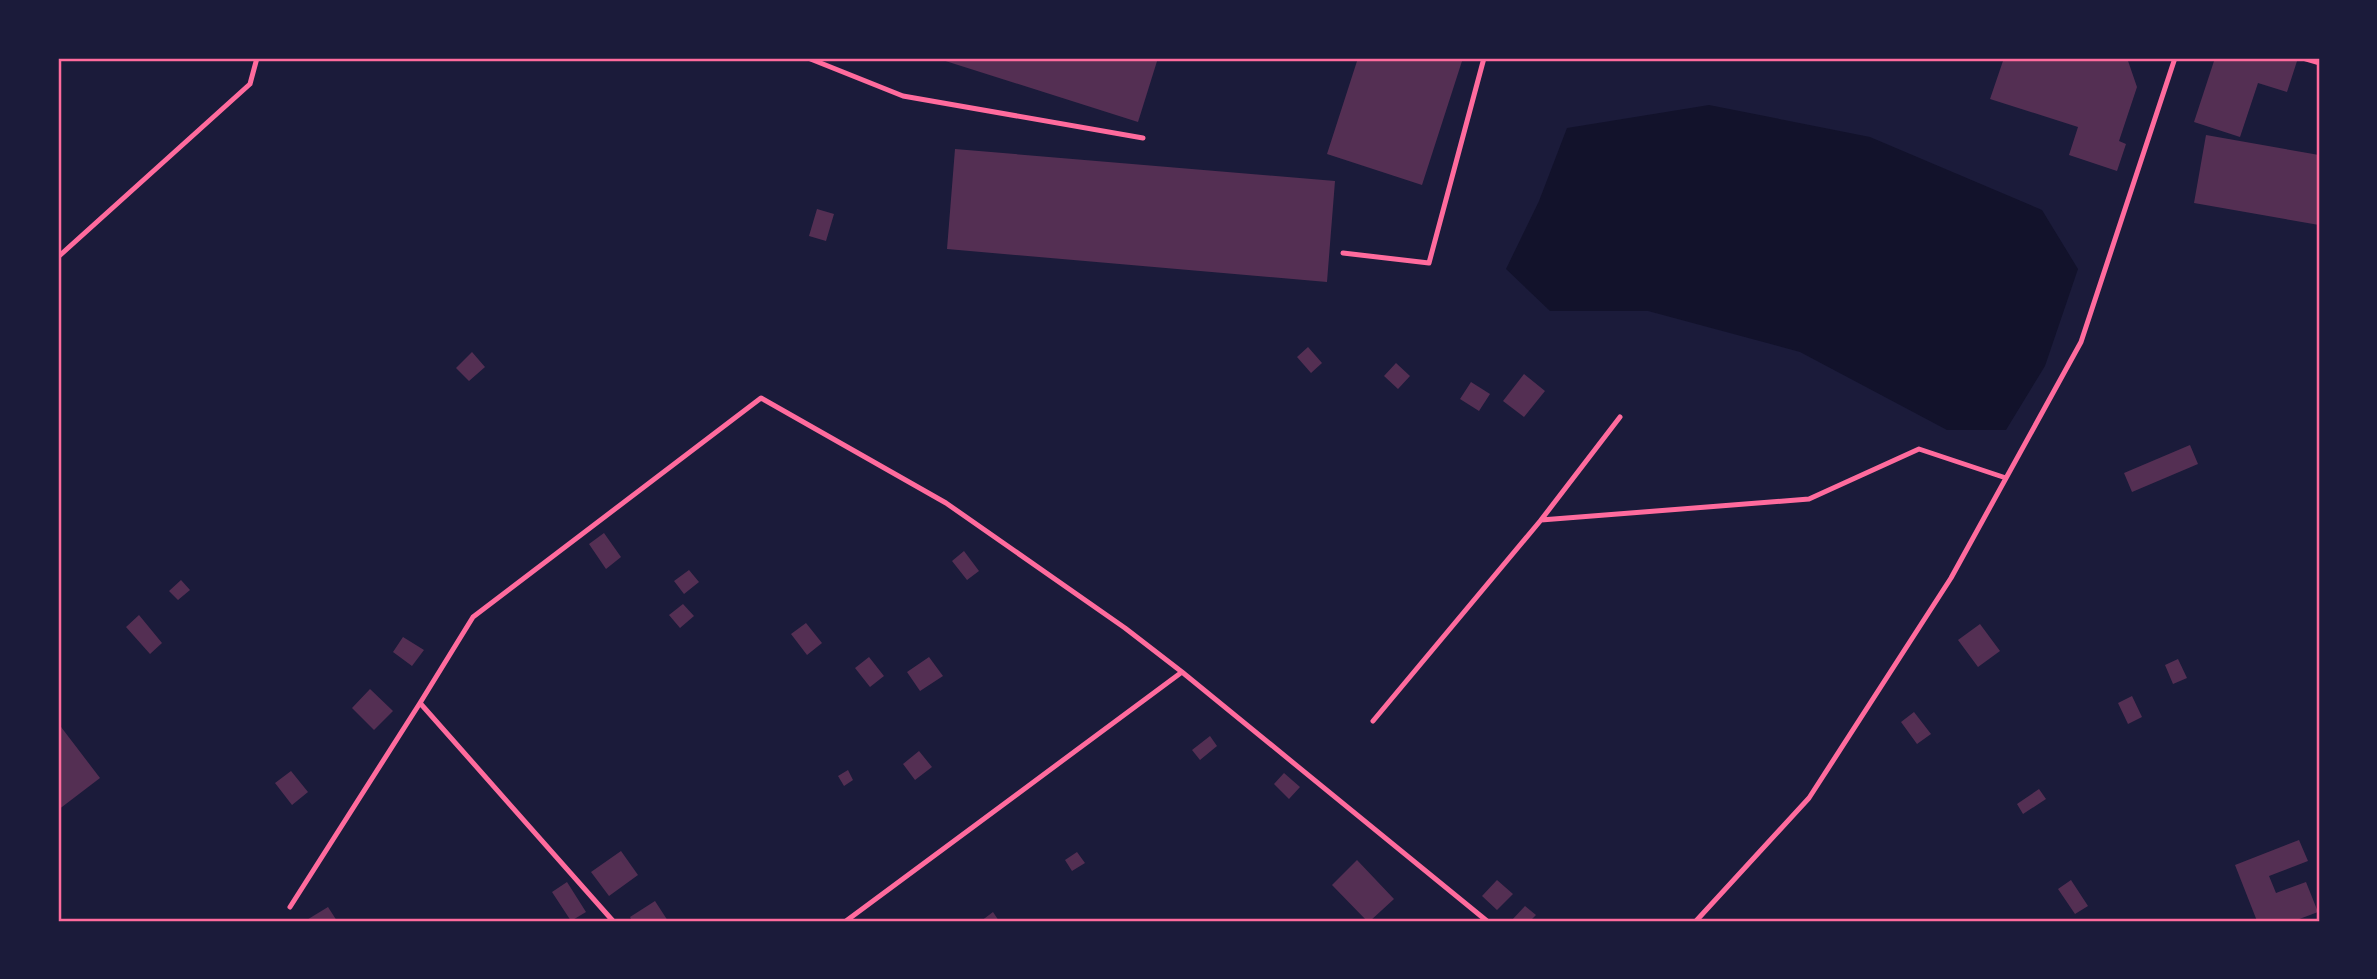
<svg xmlns="http://www.w3.org/2000/svg" width="2377" height="979" viewBox="0 0 2377 979" font-family="Mulish,sans-serif">
  <style>
    .water { fill: #12122b }
    .building { fill: #542f53 }
    .lines { fill: none; stroke-linecap: round; stroke-linejoin: round }
    .path { stroke: #ff6b9d; stroke-width: 4.5 }
    .service { stroke: #ff6b9d; stroke-width: 5 }
    .neatline { fill: none; stroke: #ff6b9d; stroke-width: 2.5 }
  </style>
  <rect width="100%" height="100%" fill="#1b1b3a"/>
  <!-- water -->
  <path class="water" d="M1709,105L1870,137L2042,210L2078,269L2045,366L2006,430H1947L1800,352L1648,311H1550L1506,269L1539,201L1567,128Z"/>
  <!-- building -->
  <path class="building" d="M936,58H1158L1138,122Z
    M1358,58H1463L1422,185L1327,154Z
    M2004,58H2127L2137,87L2119,141L2126,144L2117,171L2069,155L2078,127L1990,99Z
    M2215,58H2298L2287,92L2258,83L2240,137L2194,122Z
    M2206,135L2319,155V225L2194,203Z
    M955,149L1335,181L1327,282L947,249Z
    M817,209L834,214L826,241L809,236Z
    M1308,347L1322,363L1311,373L1297,357Z
    M472,352L485,367L469,381L456,368Z
    M1396,363L1410,376L1398,389L1384,376Z
    M1524,374L1545,391L1524,417L1503,401Z
    M1471,382L1490,394L1479,411L1460,399Z
    M2190,445L2198,464L2132,492L2124,473Z
    M604,533L621,557L606,569L589,544Z
    M964,551L979,571L967,580L952,561Z
    M689,570L699,582L684,594L674,581Z
    M181,580L190,590L178,600L169,591Z
    M683,604L694,616L680,628L669,615Z
    M139,615L162,643L150,654L126,627Z
    M806,623L822,643L807,655L791,634Z
    M1980,624L2000,651L1978,667L1958,640Z
    M403,637L424,650L412,666L393,652Z
    M869,657L884,676L870,687L855,668Z
    M929,657L943,676L920,691L907,672Z
    M2178,659L2187,678L2173,684L2165,665Z
    M370,689L393,711L374,730L352,708Z
    M2132,696L2142,717L2128,724L2118,703Z
    M1914,712L1931,734L1917,744L1901,722Z
    M58,723L100,778L58,810Z
    M1210,736L1217,746L1200,760L1192,750Z
    M919,751L932,767L915,780L903,764Z
    M848,770L853,780L844,786L838,776Z
    M291,771L308,792L292,805L275,783Z
    M1284,773L1300,787L1289,799L1274,784Z
    M2039,789L2046,799L2023,814L2017,804Z
    M2299,840L2308,861L2269,876L2276,893L2306,882L2318,912L2294,921H2257L2235,865Z
    M621,851L638,875L609,896L591,872Z
    M1077,852L1085,863L1072,871L1065,860Z
    M1357,860L1394,899L1370,921H1367L1332,885Z
    M1497,880L1513,894L1497,910L1482,896Z
    M2071,880L2088,906L2075,914L2058,889Z
    M567,882L586,912L571,921L552,892Z
    M655,901L668,921H632L630,917Z
    M1525,906L1536,915L1530,921H1511Z
    M328,907L337,921H305Z
    M993,912L999,921H981Z"/>
  <g class="lines">
    <!-- path -->
    <path class="path" d="M2302,58L2319,63"/>
    <!-- service -->
    <path class="service" d="M808,58L903,96L1143,138
      M1343,253L1429,263L1484,58
      M58,257L250,84L257,58
      M1541,520L1809,499L1919,449L2006,478
      M420,703L473,617L761,398L946,503L1125,628L1182,672
      M1373,721L1541,520L1620,417
      M290,907L420,703L613,921
      M846,921L1182,672L1487,921
      M1696,921L1809,798L1951,578L2081,342L2175,58"/>
  </g>
  <!-- border -->
  <rect width="2377" height="979" fill="none" stroke="#1b1b3a" stroke-width="119"/>
  <rect x="60" y="60" width="2258" height="860" class="neatline"/>
</svg>
